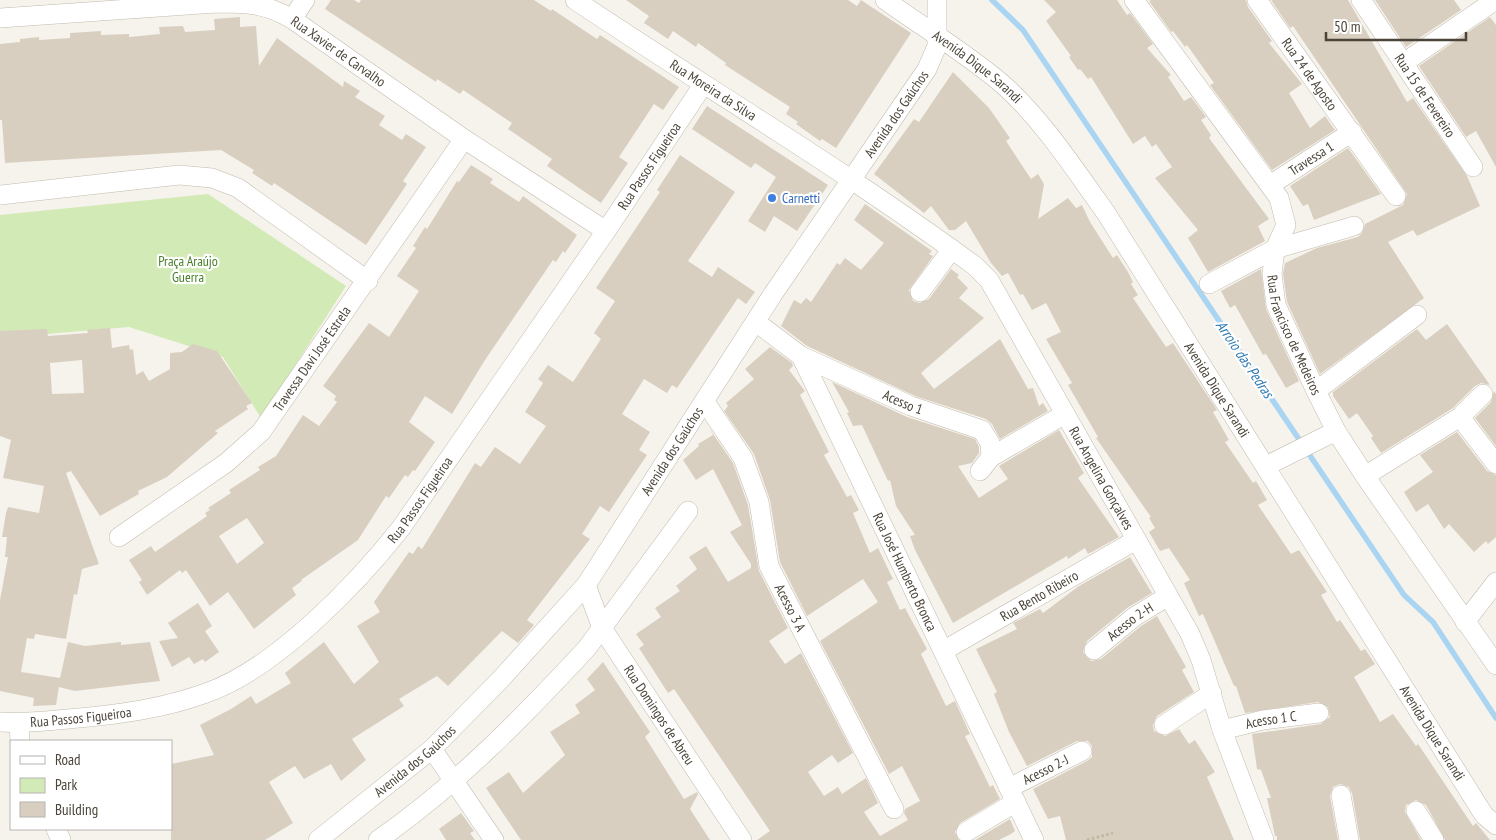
<svg xmlns="http://www.w3.org/2000/svg" width="1496" height="840" viewBox="0 0 1496 840" font-family="'PT Sans Narrow',sans-serif">
  <style>
    .green { fill: #d2eab5 }
    .lines { fill: none; stroke-linecap: round; stroke-linejoin: round }
    .stream { stroke: #a9d4f2; stroke-width: 5.5 }
    .building { fill: #d8cfc1; fill-rule: evenodd }
    .minor-casing { stroke: #c2bbae; stroke-width: 20 }
    .path { stroke: #c4b79f; stroke-width: 3; stroke-dasharray: 2.5 2.5; stroke-linecap: butt }
    .minor { stroke: #fff; stroke-width: 19 }
    .shop-dot { fill: #3f7fe0; stroke: #fff; stroke-width: 2 }
    .labels { text-anchor: middle; dominant-baseline: central; stroke-width: 4.5; stroke-linejoin: round; paint-order: stroke }
    .street-label { font-size: 14px; fill: #4b4439; stroke: #fff }
    .shop-label { font-size: 14px; fill: #366cbe; stroke: #fff; text-anchor: start }
    .park-label { font-size: 14px; fill: #4a7f2a; stroke: #fff }
    .water-label { font-size: 15px; font-style: italic; fill: #2e7ab2; stroke: #fff }
  </style>
  <rect width="100%" height="100%" fill="#f6f3ec"/>
  <!-- green -->
  <path class="green" d="M208,194L346,286L261,418L223,357L129,327L0,338V215Z"/>
  <g class="lines">
    <!-- stream -->
    <path class="stream" d="M992,0L1023,30L1404,595L1433,622L1496,718"/>
  </g>
  <!-- building -->
  <path class="building" d="M331,0H354L359,3L361,0H534L551,11L552,9L597,39L600,35L679,87L663,110L654,104L619,157L628,163L601,203L547,166L552,159L508,129L512,123L463,90L460,94L437,79L436,82L325,9Z
    M626,0H848L857,6L861,0L911,33L836,148L822,139L820,141L796,124L798,122L786,114L790,107L725,65L726,63L698,43L696,47L673,31L668,39L644,23L649,16Z
    M1044,0H1117L1127,15L1130,13L1153,44L1147,48L1171,75L1168,77L1184,101L1191,97L1206,117L1201,120L1211,135L1209,138L1269,219L1258,226L1265,241L1208,272L1188,238L1198,230L1155,178L1172,167L1156,144L1152,147L1145,136L1133,144L1091,77L1088,79L1080,69L1078,70L1069,57L1071,56L1046,21L1056,12Z
    M1151,0H1246L1248,7L1272,41L1269,43L1302,84L1289,93L1310,128L1325,116L1335,130L1272,170L1210,85L1214,83L1187,45L1185,47L1173,31L1171,32L1149,1Z
    M1271,0H1348L1407,102L1413,98L1467,176L1480,206L1417,236L1413,230L1388,242L1424,298L1320,374L1287,302L1283,274L1285,263L1317,248L1358,237L1362,233L1365,224L1403,205L1407,194L1293,26L1290,28Z
    M1375,0H1454L1461,10L1406,47Z
    M240,17V27L256,26L259,66L277,38L343,87L344,81L360,91L355,97L385,116L379,125L402,140L406,134L426,147L403,181L407,184L366,245L274,183L272,186L252,173L254,170L221,150L5,163L2,120H0V44L20,42V39L39,37V40L70,38V33L101,31V35L129,34V37L160,34L159,27L183,26L185,32L215,30L214,19Z
    M1490,17L1496,25V167L1476,131L1466,137L1419,66Z
    M953,72L989,108L1010,138L1006,141L1031,179L1038,174L1044,184L1038,219L1068,198L1076,208L1082,205L1090,222L1113,258L1117,255L1128,272L1133,282L1131,284L1138,295L1133,298L1166,347L1173,343L1217,410L1213,412L1229,440L1225,442L1253,483L1256,481L1267,500L1258,505L1291,554L1299,550L1327,592L1321,595L1337,622L1340,620L1361,651L1365,649L1375,664L1354,677L1380,722L1393,714L1416,746L1418,744L1473,826L1476,823L1490,840H1445L1426,805L1416,800L1406,805L1405,812L1421,840H1360L1352,793L1349,787L1340,784L1333,787L1330,796L1338,840H1277V836H1275L1267,798H1271L1261,770L1257,769L1252,734L1321,724L1330,717L1328,707L1318,702L1245,713L1236,686H1234L1203,614L1199,616L1184,583L1190,580L1169,548L1160,551L1149,532L1155,528L1149,518L1151,517L1096,438L1098,437L1068,385L1072,383L1046,339L1061,332L1046,303L1032,310L1023,294L1020,295L1008,273L1002,276L991,263L966,221L955,230H949L931,206L924,213L874,174L914,119L919,122Z
    M707,106L828,185L797,231L774,216L765,232L748,221L776,177L755,163L751,168L692,129Z
    M1348,148L1381,194L1314,220L1308,204L1303,206L1290,186Z
    M680,155L735,192L688,261L712,277L718,267L755,292L746,304L738,298L677,388L672,385L667,393L644,379L622,414L650,432L639,450L647,455L609,512L600,506L582,534L590,539L527,620L534,625L518,643L502,631L448,686L437,676L399,699L404,706L352,739L366,760L341,781L331,764L304,779L295,766L269,782L293,823L265,840H171V764L214,755L200,725L231,709L251,696L256,704L291,683L285,673L324,642L354,684L379,662L357,626L380,612L374,602L409,552L413,554L418,546L422,549L475,463L481,467L495,447L520,464L546,426L525,412L543,383L538,379L548,365L573,382L601,339L594,333L615,301L596,288L660,192L657,190Z
    M471,165L493,179L490,183L519,202L523,196L577,235L565,253L563,251L556,262L553,260L485,360L452,414L425,396L409,422L435,442L415,471L413,470L408,477L405,475L389,498L386,496L358,540L301,580L302,581L292,588L296,595L254,629L228,592L210,606L186,570L182,573L180,570L147,595L139,582L142,580L129,560L151,546L155,552L207,516L205,513L210,510L208,508L231,493L229,490L260,470L258,467L276,456L303,415L319,426L337,402L334,400L336,396L323,386L369,323L389,337L419,291L397,276L416,248L413,246L425,227L427,229L457,181L459,182ZM247,518L264,543L237,564L219,536Z
    M865,204L932,251L929,254L933,256L909,290L913,301L919,303L929,299L951,269L959,275L957,277L968,288L959,298L984,318L921,373L934,389L1000,339L1028,389L1033,388L1039,406L1043,403L1048,411L1000,439L992,424L986,419L915,396L807,346L781,326L794,300L801,304L806,298L811,302L837,263L840,265L845,258L861,270L884,243L854,220Z
    M1261,269L1266,309L1299,381L1286,388L1266,354L1263,355L1235,305L1230,308L1221,291Z
    M1447,324L1490,385L1481,383L1475,386L1453,408L1381,453L1371,438L1373,436L1357,413L1349,419L1333,396V392L1417,329L1426,340Z
    M110,328L112,348L129,345L130,350L133,349L136,375L143,371L149,381L170,369V353L182,352L193,344L217,351L252,403L246,406L248,409L215,431L218,433L167,477L138,491L139,494L100,516L71,471L66,473L99,564L82,569L77,595L74,594L66,639L35,634L34,639L27,638L21,672L60,678L68,642L85,646L121,642V645L150,642L160,681L75,691L59,687L56,705L33,706L34,698L0,691V600L8,557H5L7,537H2L6,513L8,507L39,513L44,486L3,478L11,440L0,436V331L47,329L48,336L88,333L87,330ZM82,360L84,393L52,394L50,363Z
    M770,347L792,363L793,366L789,370L805,391L800,395L829,452L824,455L847,497L851,495L859,510L853,513L870,553L878,548L893,579L887,582L900,610L905,608L927,649L921,654L946,706L955,701L970,734L965,736L990,787L993,785L1000,799L960,823L955,832L959,840H757L770,831L674,689L668,693L639,648L644,645L636,634L661,617L655,608L680,591L676,586L697,569L689,557L706,546L728,582L751,568V564L730,532L742,525L713,469L696,480L683,460L699,446L698,444L713,435L709,428L733,463L748,505L759,571L788,628L769,641L785,664L801,653L853,753L838,763L832,755L808,772L824,796L838,787L842,794L866,778L878,803L864,812L880,836L908,820L904,813L905,809L920,801L902,766L889,774L820,641L878,602L863,579L807,616L780,562L770,500L754,454L724,411L728,406L726,403L754,379L745,369Z
    M832,382L907,417L975,439L979,447V453L972,463L958,466L979,498L1008,479L999,466L1059,430L1084,473L1078,478L1119,537L1088,554L1085,548L1068,559L1067,556L953,623L915,550L910,536L915,535L896,506L890,480L888,481L862,425L853,426L847,413L849,412Z
    M1494,391L1496,394V446L1475,418L1491,402Z
    M1457,432L1487,471L1496,475V537L1488,544L1486,541L1474,552L1449,524L1444,529L1428,504L1416,512L1404,492L1433,472L1420,455Z
    M1130,557L1152,593L1127,608L1087,641L1083,652L1091,661L1101,659L1141,626L1157,616L1186,667L1182,670L1194,692L1157,716L1153,725L1154,731L1165,736L1179,729L1189,744L1195,740L1215,772L1207,777L1234,840H1066L1060,816L1048,819L1033,789L1087,761L1092,757V746L1088,741H1077L1027,766L1009,732L994,694L997,692L976,649L1017,629L1013,623L1040,609L1043,613L1079,586Z
    M198,603L212,626L205,631L219,652L205,662L203,659L194,664L189,657L172,667L159,641L178,638L168,623Z
    M603,662L650,732L645,737L684,799L697,792L698,794L690,809L710,840H521L486,788L509,772L523,793L565,755L550,732L580,713L575,705L595,690L587,679Z
    M461,813L474,831L470,833L475,840H446L439,829Z
    M1010,819L1015,831L1011,834L999,840H975Z"/>
  <g class="lines">
    <!-- minor casing -->
    <g class="minor-casing">
      <g id="minor">
        <path id="s1" d="M575,0C708,89 846,171 975,266L989,280L1190,634L1201,660L1222,730L1264,840"/>
        <path id="s2" d="M885,0C923,27 964,52 1000,82C1041,117 1075,170 1106,213L1484,815L1496,825"/>
        <path id="s3" d="M1134,0L1279,198L1286,225L1275,249L1272,274L1276,305L1316,391L1336,431L1365,476L1496,665"/>
        <path id="s4" d="M1257,0L1396,196"/>
        <path id="s5" d="M1361,0L1473,167"/>
        <path id="s6" d="M0,18L216,3C246,3 265,3 292,19L464,139L606,231"/>
        <path d="M292,19L305,0"/>
        <path d="M1405,62L1494,1"/>
        <path id="s7" d="M1270,185L1352,132"/>
        <path d="M0,195L179,175L212,178L238,188L368,281"/>
        <path d="M1209,284L1275,249L1354,226"/>
        <path d="M920,292L952,249"/>
        <path id="s8" d="M756,322L801,356L1034,840"/>
        <path id="s9" d="M801,356L911,406L982,430L990,443L991,457L1065,414"/>
        <path d="M1316,391L1417,315"/>
        <path id="s10" d="M705,402L743,458L759,502L769,566L894,809"/>
        <path d="M1460,417L1496,464"/>
        <path d="M1266,466L1336,431"/>
        <path d="M980,471L991,457"/>
        <path d="M1365,476L1460,417L1483,394"/>
        <path id="s11" d="M119,537L226,463L261,432L464,139"/>
        <path id="s12" d="M586,585L602,628L742,840"/>
        <path d="M1465,622L1496,582"/>
        <path id="s13" d="M1094,650L1134,617L1168,596"/>
        <path id="s14" d="M943,651L1136,540"/>
        <path id="s15" d="M0,722C27,724 53,720 79,718C122,714 165,708 206,693C275,669 356,585 401,528L606,231L703,85"/>
        <path d="M19,723L20,741"/>
        <path d="M1164,725L1212,693"/>
        <path id="s16" d="M1222,730L1263,720L1319,713"/>
        <path d="M432,749L494,840"/>
        <path id="s17" d="M1009,788L1082,751"/>
        <path d="M1341,795L1349,840"/>
        <path d="M1416,811L1434,840"/>
        <path d="M56,829L61,840"/>
        <path d="M966,832L1016,802"/>
        <path id="s18" d="M318,840L432,749L500,680L586,585L773,294L927,69L937,46V0"/>
        <path d="M378,840C456,786 523,717 587,648L688,511"/>
      </g>
    </g>
    <!-- path -->
    <path class="path" d="M1087,840L1113,833"/>
    <!-- minor -->
    <use href="#minor" class="minor"/>
  </g>
  <!-- markers -->
  <circle class="shop-dot" cx="772" cy="198" r="5"/>
  <g class="labels">
    <!-- street labels -->
    <g class="street-label">
      <text stroke="none"><textPath href="#s6" startOffset="352">Rua Xavier de Carvalho</textPath></text>
      <text stroke="none"><textPath href="#s2" startOffset="114">Avenida Dique Sarandi</textPath></text>
      <text stroke="none"><textPath href="#s4" startOffset="91">Rua 24 de Agosto</textPath></text>
      <text stroke="none"><textPath href="#s1" startOffset="165">Rua Moreira da Silva</textPath></text>
      <text stroke="none"><textPath href="#s5" startOffset="115">Rua 15 de Fevereiro</textPath></text>
      <text stroke="none"><textPath href="#s18" startOffset="935">Avenida dos Gaúchos</textPath></text>
      <text stroke="none"><textPath href="#s7" startOffset="49">Travessa 1</textPath></text>
      <text stroke="none"><textPath href="#s15" startOffset="906">Rua Passos Figueiroa</textPath></text>
      <text stroke="none"><textPath href="#s3" startOffset="390">Rua Francisco de Medeiros</textPath></text>
      <text stroke="none"><textPath href="#s11" startOffset="266">Travessa Davi José Estrela</textPath></text>
      <text stroke="none"><textPath href="#s2" startOffset="519">Avenida Dique Sarandi</textPath></text>
      <text stroke="none"><textPath href="#s9" startOffset="112">Acesso 1</textPath></text>
      <text stroke="none"><textPath href="#s18" startOffset="530">Avenida dos Gaúchos</textPath></text>
      <text stroke="none"><textPath href="#s1" startOffset="728">Rua Angelina Gonçalves</textPath></text>
      <text stroke="none"><textPath href="#s15" startOffset="501">Rua Passos Figueiroa</textPath></text>
      <text stroke="none"><textPath href="#s8" startOffset="296">Rua José Humberto Bronca</textPath></text>
      <text stroke="none"><textPath href="#s14" startOffset="111">Rua Bento Ribeiro</textPath></text>
      <text stroke="none"><textPath href="#s10" startOffset="226">Acesso 3 A</textPath></text>
      <text stroke="none"><textPath href="#s13" startOffset="46">Acesso 2-H</textPath></text>
      <text stroke="none"><textPath href="#s12" startOffset="150">Rua Domingos de Abreu</textPath></text>
      <text stroke="none"><textPath href="#s15" startOffset="81">Rua Passos Figueiroa</textPath></text>
      <text stroke="none"><textPath href="#s16" startOffset="50">Acesso 1 C</textPath></text>
      <text stroke="none"><textPath href="#s2" startOffset="924">Avenida Dique Sarandi</textPath></text>
      <text stroke="none"><textPath href="#s18" startOffset="125">Avenida dos Gaúchos</textPath></text>
      <text stroke="none"><textPath href="#s17" startOffset="41">Acesso 2-J</textPath></text>
    </g>
    <!-- shop labels -->
    <g class="shop-label">
      <text x="782" y="198">Carnetti</text>
    </g>
    <!-- park labels -->
    <g class="park-label">
      <text x="188" y="261">Praça Araújo<tspan x="188" dy="16">Guerra</tspan></text>
    </g>
    <!-- water labels -->
    <g class="water-label">
      <text transform="translate(1245 359) rotate(56)">Arroio das Pedras</text>
    </g>
  </g>
  <!-- legend -->
  <rect x="10" y="740" width="162" height="90" fill="#ffffff" stroke="#b7b4b0"/>
  <rect x="20" y="756" width="25" height="8" fill="#ffffff" stroke="#b7b4b0"/>
  <text x="55" y="765" font-size="15" fill="#4b4439">Road</text>
  <rect x="20" y="778" width="25" height="15" fill="#d2eab5" stroke="#b7b4b0"/>
  <text x="55" y="790" font-size="15" fill="#4b4439">Park</text>
  <rect x="20" y="802" width="25" height="15" fill="#d8cfc1" stroke="#b7b4b0"/>
  <text x="55" y="815" font-size="15" fill="#4b4439">Building</text>
  <!-- scale -->
  <path d="M1326 32v8h140v-8" fill="none" stroke="#4b4439" stroke-width="2.5"/>
  <text x="1334" y="32" font-size="15" fill="#4b4439" stroke="#ffffff" stroke-width="4" paint-order="stroke">50 m</text>
</svg>
